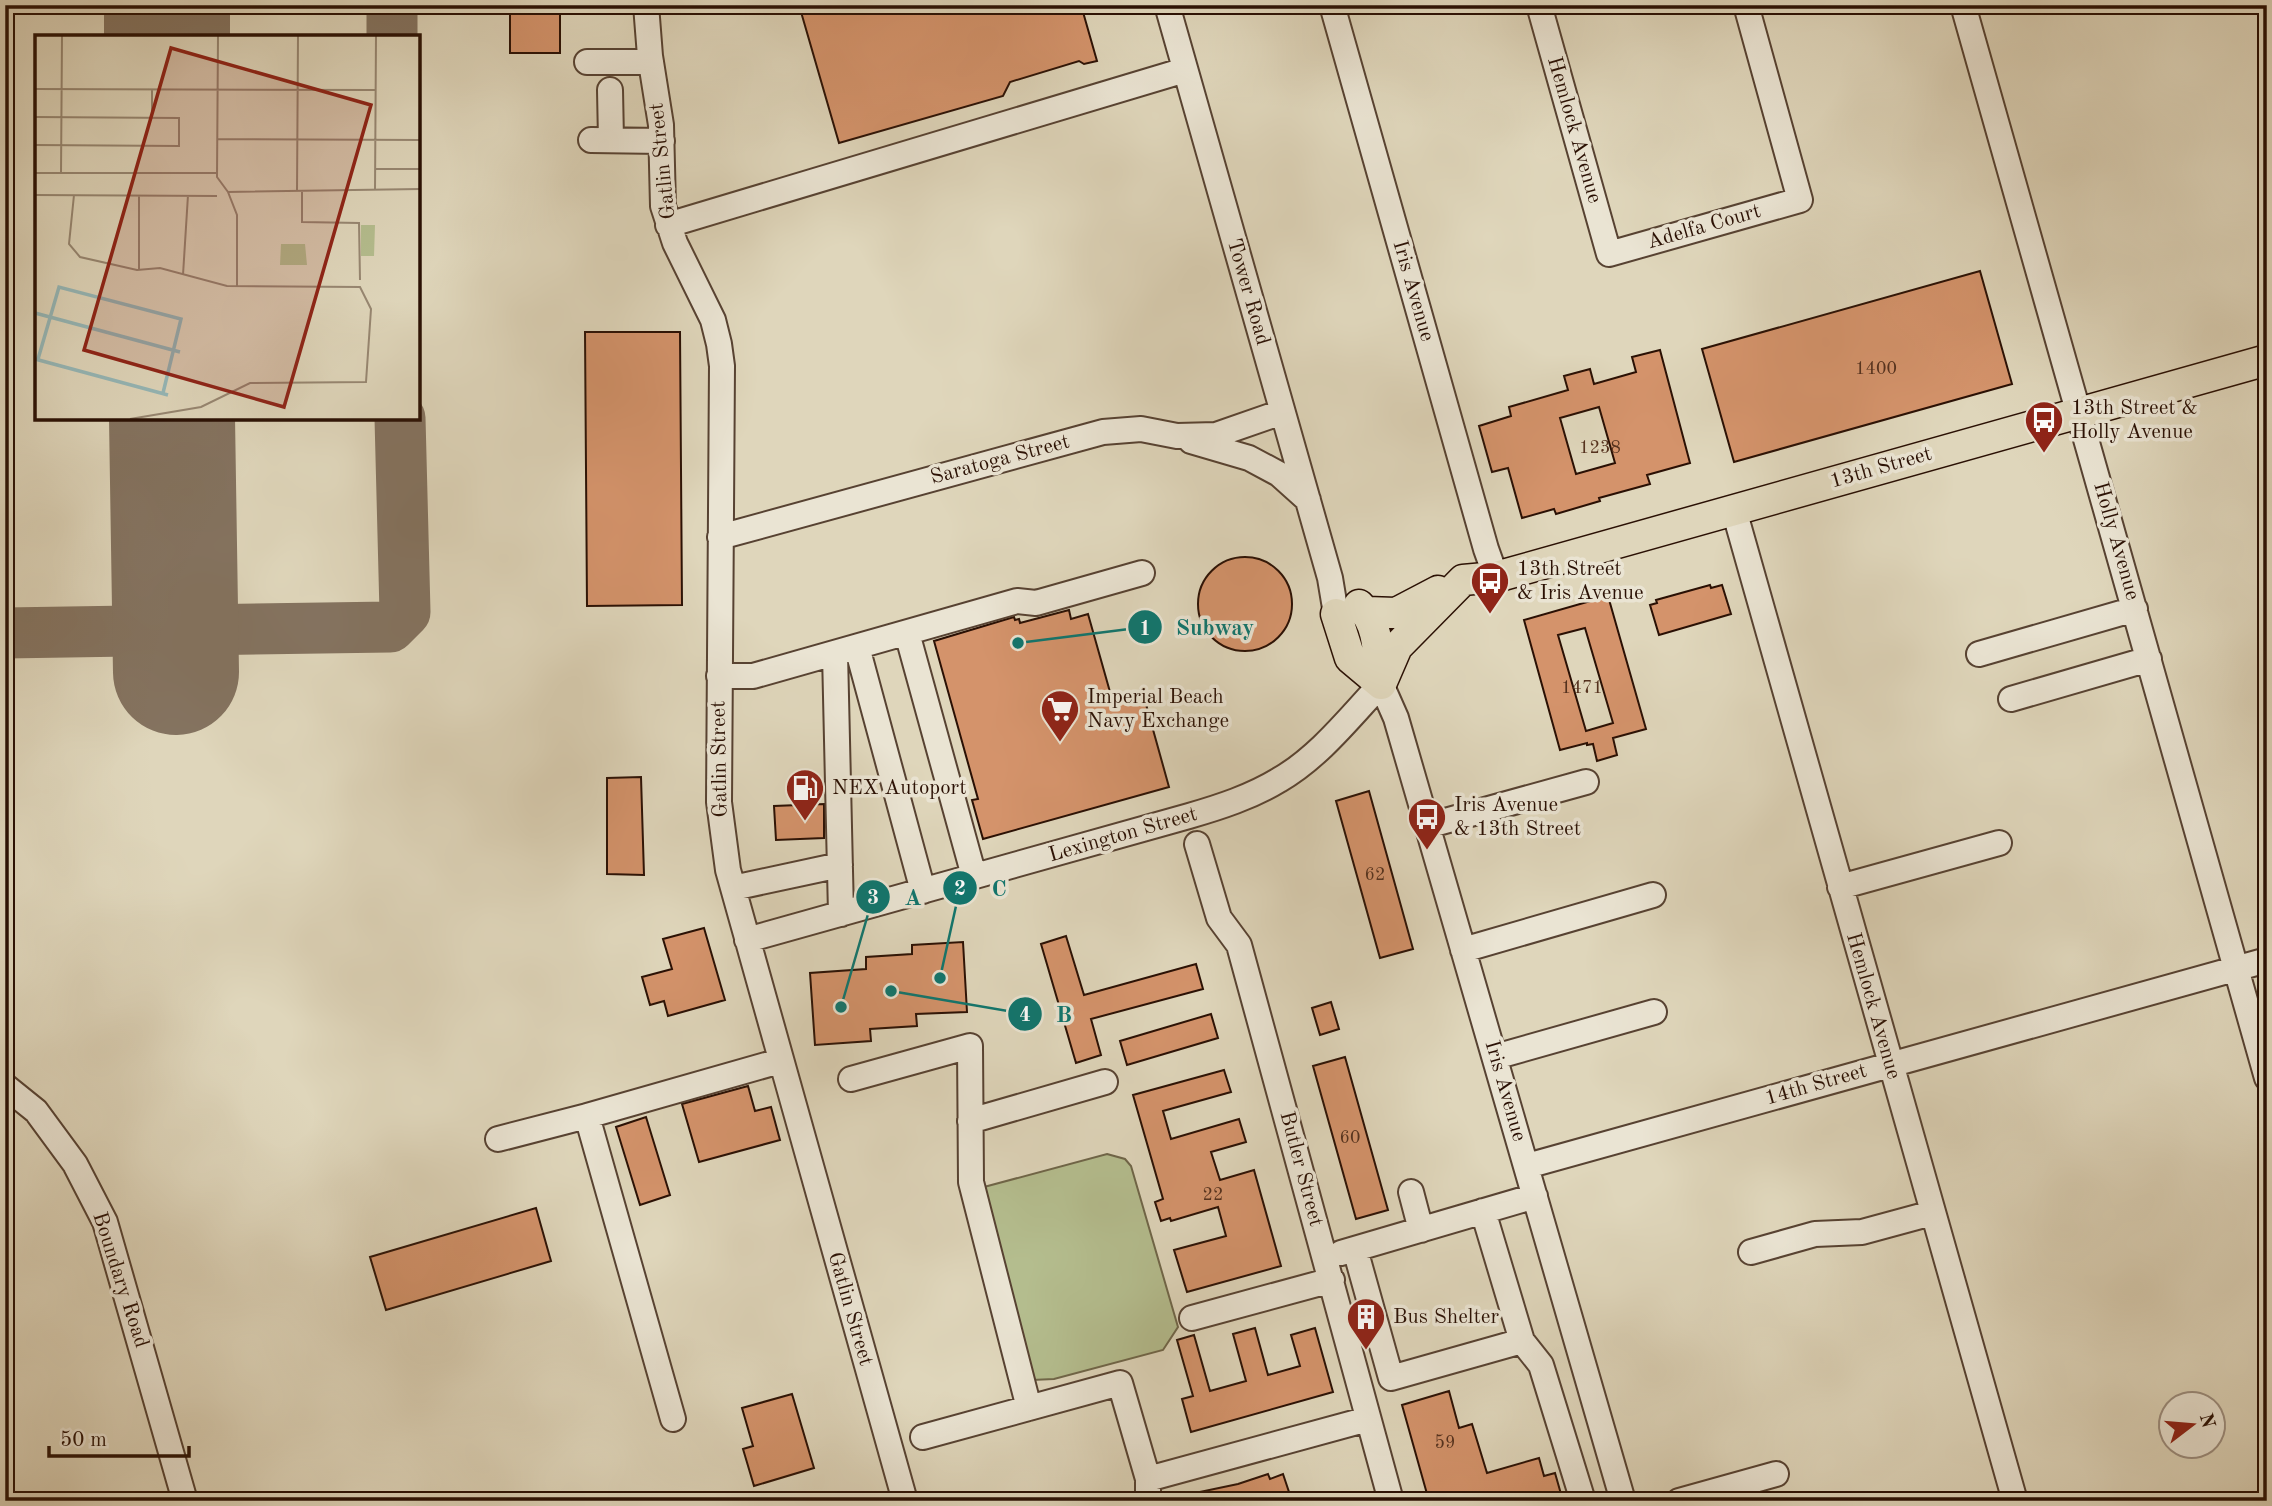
<svg xmlns="http://www.w3.org/2000/svg" width="2272" height="1506" viewBox="0 0 2272 1506" font-family="'Old Standard TT',serif">
  <style>
    .green { fill: #b4bd8e; stroke: #6f6649; stroke-width: 2 }
    .lines { fill: none; stroke-linecap: round; stroke-linejoin: round }
    .taxiway { stroke: #847360; stroke-width: 51 }
    .runway { stroke: #847360; stroke-width: 126 }
    .building { fill: #d4936b; stroke: #2a1004; stroke-width: 2; fill-rule: evenodd }
    .minor-casing { stroke: #574232; stroke-width: 28 }
    .major-casing { stroke: #2a1004; stroke-width: 33 }
    .minor { stroke: #eae4d3; stroke-width: 24 }
    .major { stroke: #dfd6bb; stroke-width: 30 }
    .labels { text-anchor: middle; dominant-baseline: central; stroke-width: 7; stroke-linejoin: round; paint-order: stroke }
    .number-label { font-size: 18px; fill: #54311e }
    .street-label { font-size: 21px; fill: #2a1004; stroke: #eae4d3 }
    .poi-label { font-size: 21px; fill: #2a1004; stroke: #eae4d3; text-anchor: start }
    .inset-river { fill: none; stroke: #95b7b7; stroke-width: 3.5 }
    .inset-road { fill: none; stroke: #978772; stroke-width: 2 }
    .view { fill: #8f2418; fill-opacity: 0.15; stroke: #8f2418; stroke-width: 3.5 }
    .inset-edge { fill: none; stroke: #2a1004; stroke-width: 3.5 }
    .leader { fill: none; stroke: #0f766e; stroke-width: 2.5 }
    .callout-dot { fill: #0f766e; stroke: #eae4d3; stroke-width: 2.5 }
    .mark-label { font-size: 21px; text-anchor: middle; font-weight: bold; fill: #fff }
    .callout-label { font-size: 23px; text-anchor: middle; font-weight: bold; fill: #0f766e; stroke: #eae4d3; stroke-width: 7; stroke-linejoin: round; paint-order: stroke }
  </style>
  <rect width="100%" height="100%" fill="#dfd6bb"/>
  <filter id="stains"><feTurbulence type="fractalNoise" baseFrequency=".00286" numOctaves="4"/><feColorMatrix values="0 0 0 0 .2 0 0 0 0 .09 0 0 0 0 .02 0 0 0 .5 -.17"/></filter>
  <radialGradient id="worn" r=".72"><stop offset=".6" stop-color="#630" stop-opacity="0"/><stop offset="1" stop-color="#630" stop-opacity=".3"/></radialGradient>
  <!-- green -->
  <path class="green" d="M1107,1154L1125,1159L1131,1166L1178,1327L1163,1350L1054,1379L1032,1380L984,1187Z"/>
  <g class="lines">
    <!-- taxiway -->
    <path class="taxiway" d="M392,5V37
      M5,633L390,627L405,612L400,418"/>
    <!-- runway -->
    <path class="runway" d="M167,5V37
      M172,418L176,672"/>
  </g>
  <!-- building -->
  <path class="building" d="M510,5H560V53H510Z
    M799,5H1081L1097,61L1084,64L1079,61L1010,82L1003,96L839,143Z
    M1980,271L2012,384L1734,462L1702,349Z
    M585,332H680L682,605L587,606Z
    M1660,350L1690,463L1647,475L1650,484L1599,498L1600,501L1556,514L1554,509L1522,518L1508,468L1492,472L1479,426L1511,416L1509,407L1568,390L1564,376L1590,369L1594,384L1636,372L1632,357ZM1599,407L1615,463L1576,474L1560,418Z
    M1198 604a47 47 0 1 1 94 0a47 47 0 1 1-94 0Z
    M1710,585L1711,588L1722,585L1731,614L1659,635L1650,605L1657,603L1656,600Z
    M1608,596L1646,729L1613,738L1617,755L1597,761L1593,744L1587,745V743L1560,750L1524,620ZM1585,628L1613,723L1586,731L1558,635Z
    M1069,610L1071,619L1088,614L1112,699L1142,690L1169,787L983,839L972,800L978,799L934,641L1014,617L1015,620L1019,619L1020,623Z
    M641,777L644,875L607,874V778Z
    M1369,791L1413,949L1380,958L1336,801Z
    M824,804V838L776,840L774,806Z
    M704,928L725,1000L668,1016L664,1001L650,1005L642,977L672,969L663,939Z
    M1066,936L1084,995L1196,964L1203,989L1091,1019L1101,1055L1076,1063L1041,944Z
    M963,942L967,1012L916,1014L917,1026L870,1029L871,1041L815,1045L810,973L866,969V957L912,954V945Z
    M1331,1002L1339,1029L1320,1035L1312,1008Z
    M1211,1014L1218,1038L1127,1065L1120,1041Z
    M1345,1057L1388,1210L1356,1219L1313,1066Z
    M1224,1070L1231,1092L1163,1111L1171,1139L1239,1119L1246,1142L1211,1152L1220,1180L1254,1170L1281,1266L1187,1292L1174,1250L1226,1236L1218,1207L1171,1221L1170,1218L1161,1221L1155,1202L1163,1199L1133,1095Z
    M748,1086L755,1111L771,1107L780,1140L699,1162L682,1104Z
    M646,1117L670,1195L640,1205L616,1127Z
    M536,1208L551,1261L386,1310L370,1257Z
    M1255,1328L1268,1375L1300,1366L1291,1335L1315,1328L1333,1392L1191,1432L1182,1399L1193,1396L1177,1340L1194,1335L1210,1391L1246,1381L1233,1334Z
    M1449,1391L1459,1428L1472,1424L1487,1473L1539,1458L1544,1476L1555,1473L1563,1501H1429L1402,1405Z
    M792,1394L814,1468L754,1486L743,1449L753,1446L742,1408Z
    M1268,1474L1270,1479L1283,1474L1292,1501H1191L1190,1494L1238,1484Z"/>
  <g class="lines">
    <!-- minor casing -->
    <g class="minor-casing">
      <path id="minor" d="M646,5L650,56L661,125L663,206L675,243L713,320L719,344L722,366L719,802L728,870L905,1501
        M1167,5L1330,578L1336,614
        M1332,5L1486,549L1496,577
        M1539,5L1609,254L1800,200L1746,5
        M1963,5L2267,1078
        M587,62H651
        M610,90L611,140
        M591,140L662,141
        M668,225L1185,70
        M1191,441L1249,458L1279,474L1308,500
        M1734,510L2015,1501
        M720,537L1103,432L1141,429L1177,436L1216,435L1282,412
        M907,633L974,876
        M857,647L923,891
        M835,653L841,914
        M1979,654L2135,609
        M719,676H753L1017,601L1036,603L1142,573
        M2011,699L2149,659
        M1427,826L1586,782
        M1197,844L1219,918L1239,945L1391,1501
        M1840,887L1999,843
        M733,888L840,865
        M747,940L1189,816C1220,807 1251,797 1279,780C1319,757 1350,717 1381,684L1396,718L1623,1501
        M1463,950L1653,895
        M1495,1057L1654,1012
        M851,1079L970,1046L971,1182L1029,1408
        M5,1086L36,1111L75,1164L105,1222L185,1501
        M970,1121L1105,1082
        M498,1139L587,1116
        M1527,1166L2267,960
        M1411,1192L1421,1230
        M1355,1249L1391,1378L1522,1341L1483,1211
        M1751,1252L1815,1234L1862,1232L1932,1213
        M1341,1253L1535,1196
        M1192,1318L1332,1280
        M1522,1341L1541,1365L1583,1501
        M673,1419L587,1116L780,1061
        M923,1437L1120,1383L1148,1479L1368,1419
        M1148,1501V1479
        M1679,1501L1776,1474"/>
    </g>
    <!-- major casing -->
    <g class="major-casing">
      <path id="major" d="M1359,605C1380,624 1378,657 1381,684
        M1367,612L1396,613L1438,591
        M1336,614L1350,658L1381,684
        M1381,684L1397,647L1463,580L1496,577L2267,360"/>
    </g>
    <!-- minor -->
    <use href="#minor" class="minor"/>
    <!-- major -->
    <use href="#major" class="major"/>
  </g>
  <!-- icons -->
  <defs>
    <g id="bus-pin" transform="scale(2.0125)"><path d="M0 17L-7.5 6A9.5 9.5 0 1 1 7.5 6Z" fill="#8f2418" stroke="#eae4d3"/><path d="M-5-6H5V4H4V6H2V4H-2V6H-4V4H-5ZM-3.5-4V0h7V-4ZM-3.5 1.2v1.5H-2V1.2ZM2 1.2v1.5H3.5V1.2Z" fill="#fff"/></g>
    <g id="supermarket-pin" transform="scale(2.0125)"><path d="M0 17L-7.5 6A9.5 9.5 0 1 1 7.5 6Z" fill="#8f2418" stroke="#eae4d3"/><path d="M-6-5.5h2.5l.6 2H6L4.5 2H-2.5L-4.4-4H-6ZM-1.5 3.2a1.3 1.3 0 1 0 .1 0ZM3 3.2a1.3 1.3 0 1 0 .1 0Z" fill="#fff"/></g>
    <g id="fuel-pin" transform="scale(2.0125)"><path d="M0 17L-7.5 6A9.5 9.5 0 1 1 7.5 6Z" fill="#8f2418" stroke="#eae4d3"/><path d="M-5.5-6h7V0h2V4h1.3V-2.5L3-4.5l.8-.8L6-3V5H2.5V1h-1V6h-7ZM-4.2-4.7v3.2H.2V-4.7Z" fill="#fff"/></g>
    <g id="building-pin" transform="scale(2.0125)"><path d="M0 17L-7.5 6A9.5 9.5 0 1 1 7.5 6Z" fill="#8f2418" stroke="#eae4d3"/><path d="M-4-6H4V6H1V3H-1V6H-4ZM-2.5-4.3h1.7v1.8h-1.7ZM.8-4.3h1.7v1.8H.8ZM-2.5-1h1.7V.8h-1.7ZM.8-1h1.7V.8H.8Z" fill="#fff"/></g>
  </defs>
  <g fill-rule="evenodd">
    <use href="#bus-pin" x="2044" y="420"/>
    <use href="#bus-pin" x="1490" y="581"/>
    <use href="#supermarket-pin" x="1060" y="709"/>
    <use href="#fuel-pin" x="805" y="788"/>
    <use href="#bus-pin" x="1427" y="817"/>
    <use href="#building-pin" x="1366" y="1317"/>
  </g>
  <g class="labels">
    <!-- number labels -->
    <g class="number-label">
      <text x="1876" y="369">1400</text>
      <text x="1600" y="448">1238</text>
      <text x="1582" y="688">1471</text>
      <text x="1375" y="875">62</text>
      <text x="1350" y="1138">60</text>
      <text x="1213" y="1195">22</text>
      <text x="1445" y="1443">59</text>
    </g>
    <!-- street labels -->
    <g class="street-label">
      <text transform="translate(1574 130) rotate(74)">Hemlock Avenue</text>
      <text transform="translate(663 161) rotate(-96)">Gatlin Street</text>
      <text transform="translate(1704 227) rotate(-16)">Adelfa Court</text>
      <text transform="translate(1413 291) rotate(74)">Iris Avenue</text>
      <text transform="translate(1248 292) rotate(74)">Tower Road</text>
      <text transform="translate(1000 460) rotate(-15)">Saratoga Street</text>
      <text transform="translate(1881 468) rotate(-16)">13th Street</text>
      <text transform="translate(2116 541) rotate(74)">Holly Avenue</text>
      <text transform="translate(720 759) rotate(-91)">Gatlin Street</text>
      <text transform="translate(1123 835) rotate(-16)">Lexington Street</text>
      <text transform="translate(1873 1006) rotate(74)">Hemlock Avenue</text>
      <text transform="translate(1816 1085) rotate(-16)">14th Street</text>
      <text transform="translate(1505 1091) rotate(74)">Iris Avenue</text>
      <text transform="translate(1301 1169) rotate(75)">Butler Street</text>
      <text transform="translate(120 1280) rotate(72)">Boundary Road</text>
      <text transform="translate(850 1309) rotate(74)">Gatlin Street</text>
    </g>
    <!-- poi labels -->
    <g class="poi-label">
      <text x="2071" y="408">13th Street &amp;<tspan x="2071" dy="24">Holly Avenue</tspan></text>
      <text x="1517" y="569">13th Street<tspan x="1517" dy="24">&amp; Iris Avenue</tspan></text>
      <text x="1087" y="697">Imperial Beach<tspan x="1087" dy="24">Navy Exchange</tspan></text>
      <text x="832" y="788">NEX Autoport</text>
      <text x="1454" y="805">Iris Avenue<tspan x="1454" dy="24">&amp; 13th Street</tspan></text>
      <text x="1393" y="1317">Bus Shelter</text>
    </g>
  </g>
  <!-- overview -->
  <g transform="translate(35 35)">
    <rect width="385" height="385" fill="#dfd6bb"/>
    <path d="M326,190H340L339,221H326ZM246,209H270L272,230H245Z" fill="#b4bd8e"/>
    <path class="inset-river" d="M0,278L145,317M0,324L133,360M3,324L24,252L146,284L128,358"/>
    <path class="inset-road" d="M183,1L182,142L193,157M0,54L340,55M117,54V83M0,82L144,83V111L0,110M183,104L385,105M340,134H385M0,138H183M26,138L27,1M340,155L341,1M262,156L263,1M267,156V187L324,188L325,245M0,160L182,161M39,160L34,209L45,222L102,235L125,233L192,251L325,252L336,274L331,347L215,348L166,372L95,384M104,160V235M148,240L153,160M202,251V180L193,157L385,154"/>
    <path class="view" d="M136,13L336,70L249,372L49,315Z"/>
    <rect width="385" height="385" class="inset-edge"/>
  </g>
  <!-- callouts -->
  <path class="leader" d="M1018 643L1145 627M940 978L960 888M841 1007L873 897M891 991L1025 1014"/>
  <g class="callout-dot">
    <circle cx="1018" cy="643" r="7"/>
    <circle cx="940" cy="978" r="7"/>
    <circle cx="841" cy="1007" r="7"/>
    <circle cx="891" cy="991" r="7"/>
    <circle cx="1145" cy="627" r="18"/>
    <circle cx="960" cy="888" r="18"/>
    <circle cx="873" cy="897" r="18"/>
    <circle cx="1025" cy="1014" r="18"/>
  </g>
  <g class="mark-label">
    <text x="1145" y="635">1</text>
    <text x="960" y="895">2</text>
    <text x="873" y="904">3</text>
    <text x="1025" y="1021">4</text>
  </g>
  <g class="callout-label">
    <text x="1215" y="635">Subway</text>
    <text x="999" y="896">C</text>
    <text x="913" y="905">A</text>
    <text x="1064" y="1022">B</text>
  </g>
  <!-- margin -->
  <rect width="2272" height="1506" fill="none" stroke="#dfd6bb" stroke-width="28"/>
  <rect x="7" y="7" width="2258" height="1492" fill="none" stroke="#2a1004" stroke-width="3.5"/>
  <rect x="14" y="14" width="2244" height="1478" fill="none" stroke="#2a1004" stroke-width="2"/>
  <!-- north arrow -->
  <g transform="translate(2192 1425) rotate(74)"><circle r="33" fill="#eae4d3" stroke="#9d8f80" stroke-width="2"/>
  <path d="M0-5L12 26L0 18L-12 26Z" fill="#8f2418"/>
  <text y="-10" font-size="19" font-weight="bold" text-anchor="middle" fill="#2a1004">N</text>
  </g>
  <!-- scale -->
  <path d="M49 1446v10h140v-10" fill="none" stroke="#2a1004" stroke-width="3.5"/>
  <text x="60" y="1446" font-size="21" fill="#2a1004" stroke="#eae4d3" stroke-width="5" paint-order="stroke">50 m</text>
  <rect width="100%" height="100%" filter="url(#stains)"/>
  <rect width="100%" height="100%" fill="url(#worn)"/>
</svg>
